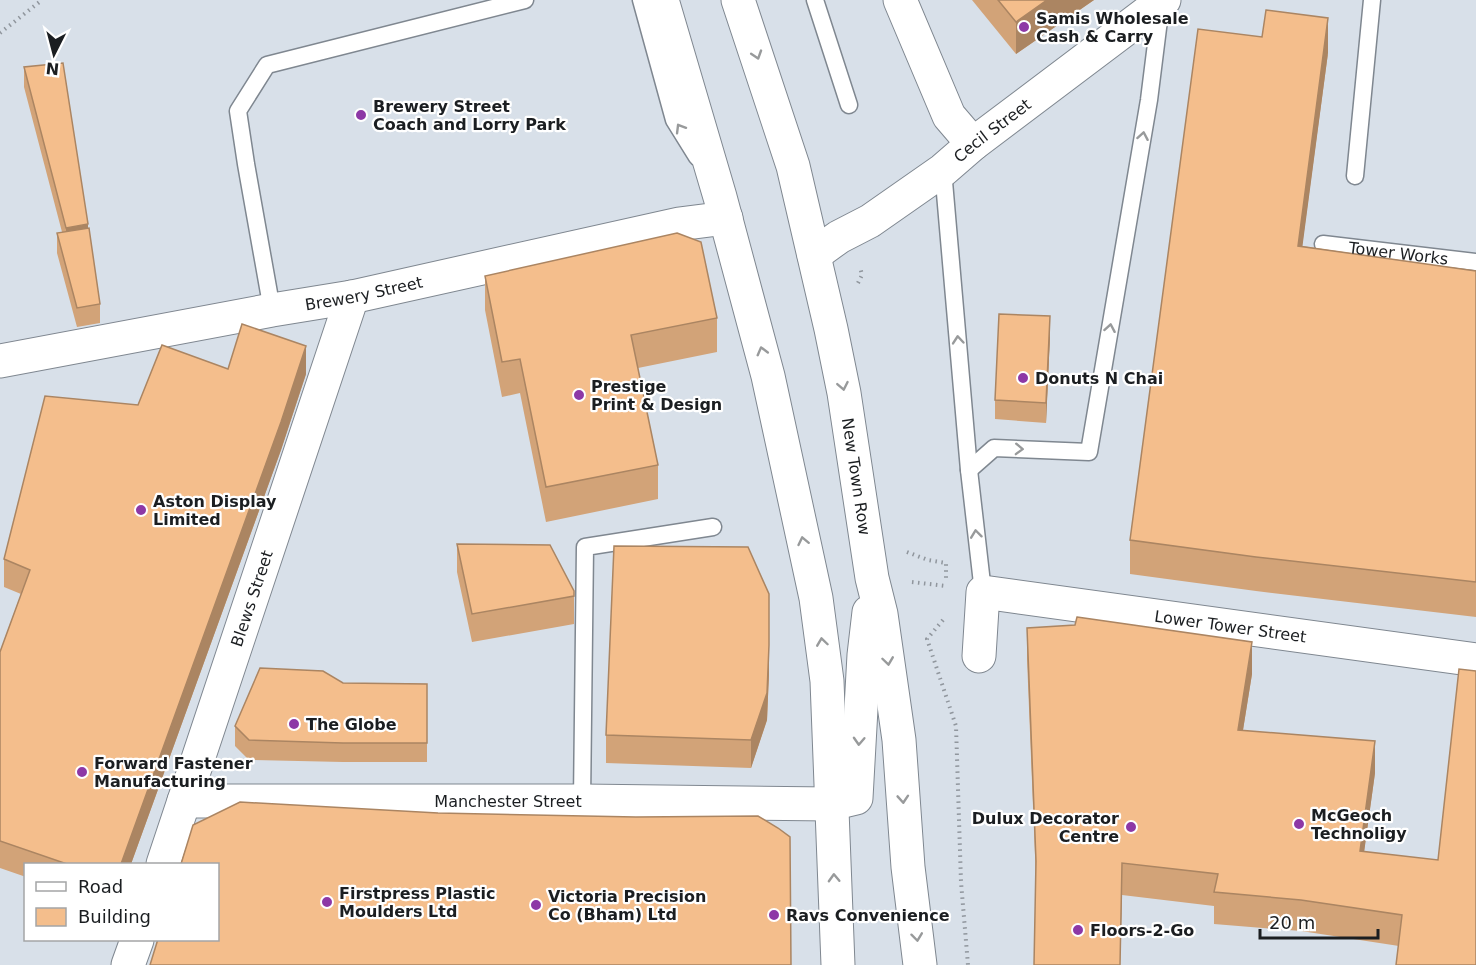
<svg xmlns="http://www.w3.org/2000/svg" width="1476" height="965" viewBox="0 0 1476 965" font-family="'DejaVu Sans',sans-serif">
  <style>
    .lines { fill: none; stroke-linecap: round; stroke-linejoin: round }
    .service-casing { stroke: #7f8790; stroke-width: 19 }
    .minor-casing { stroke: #7f8790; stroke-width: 35 }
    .secondary-casing { stroke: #7f8790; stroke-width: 35 }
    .path { stroke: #90969d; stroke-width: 4; stroke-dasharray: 1.5 4.5; stroke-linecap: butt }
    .service { stroke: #fff; stroke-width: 16 }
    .minor { stroke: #fff; stroke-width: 33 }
    .secondary { stroke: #fff; stroke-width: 33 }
    .wall { fill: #d2a378 }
    .shaded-wall { fill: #ab8562 }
    .building { fill: #f4be8c; stroke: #ab8562; stroke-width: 1.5 }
    .oneway { stroke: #989a9b }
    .poi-dot { fill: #8d38a6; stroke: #fff; stroke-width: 2 }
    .labels { text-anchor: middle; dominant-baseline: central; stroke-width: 4.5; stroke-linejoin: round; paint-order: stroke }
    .poi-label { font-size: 16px; font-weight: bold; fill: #1b1e21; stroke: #fff; text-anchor: start }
    .street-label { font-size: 16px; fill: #1b1e21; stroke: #fff }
  </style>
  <rect width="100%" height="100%" fill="#d8e0e9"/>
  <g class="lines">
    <!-- service casing -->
    <g class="service-casing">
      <g id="service">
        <path d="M641,0L674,120L697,157"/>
        <path d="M815,0L849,105"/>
        <path d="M943,170L969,470L983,592"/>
        <path d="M1355,176L1372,0"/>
        <path id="s1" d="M1323,244L1476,262"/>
        <path d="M272,310L246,164L238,111L267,65L525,0"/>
        <path d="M969,470L994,448L1089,452L1149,100L1161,4"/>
        <path d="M582,801L585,547L713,527"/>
      </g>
    </g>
    <!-- minor casing -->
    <g class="minor-casing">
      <g id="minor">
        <path d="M900,0L949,116L973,144"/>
        <path id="s2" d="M814,255L839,237L870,221L943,170L973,144L1164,0"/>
        <path id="s3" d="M0,361L272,310L352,297L679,224L726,218"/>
        <path id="s4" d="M979,656L983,592L1476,660"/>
        <path id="s5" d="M184,801H582L831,804"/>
        <path id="s6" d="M163,864L352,297"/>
        <path d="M128,965L137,940"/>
      </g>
    </g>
    <!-- secondary casing -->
    <g class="secondary-casing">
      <g id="secondary">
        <path d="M662,0L720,197L768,376L816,598L827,681L838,965"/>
        <path id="s7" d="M738,0L793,166L831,329L844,393L872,578L881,614L899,740L908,867L920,965"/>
        <path d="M831,804L856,798L864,655L869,612"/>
      </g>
    </g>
    <!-- path -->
    <path class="path" d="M0,33L42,0
      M858,283L862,275L860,267
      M907,552L928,560L946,563V580
      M912,582L946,586
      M943,620L927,639L956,726L961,882L968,965"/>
    <!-- service -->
    <use href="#service" class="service"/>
    <!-- minor -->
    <use href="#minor" class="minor"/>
    <!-- secondary -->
    <use href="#secondary" class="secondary"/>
  </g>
  <!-- wall -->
  <path class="wall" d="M972,0H1094L1016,54Z
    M1328,53L1302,246L1476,271V617L1256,591L1130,574V540Z
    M24,67L88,228L100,304V323L77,327L57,253V233L62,232L24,87Z
    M485,276L717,318V352L638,368L658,465V499L546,522L520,393L502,397L485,310Z
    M1050,336L1046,423L995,419V400Z
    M306,374L281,450L131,864H26V877L0,868V652L21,594L4,587V559L138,405Z
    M457,544L574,591V624L472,642L457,572Z
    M1027,628L1252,674L1243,730L1375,773L1364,851L1476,965L1399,946L1301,931L1214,924V906L1122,895L1036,880L1027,659Z
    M769,673L767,720L751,768L606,763V735Z
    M343,683L427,684V762H343L249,760L235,746V726Z"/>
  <!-- shaded-wall -->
  <path class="shaded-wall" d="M1047,0H1094L1016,54V22Z
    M1328,18V53L1298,280V246Z
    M88,224V243L66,248V228Z
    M1050,316V336L1046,423V403Z
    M306,346V374L281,450L131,864H121Z
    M1252,642V674L1238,761V730Z
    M769,645V673L767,720L751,768V740Z
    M1375,741V773L1360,882V851Z
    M1122,863V895L1120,965Z"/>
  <!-- building -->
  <path class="building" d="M998,0H1047L1016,22Z
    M1266,10L1328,18L1298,246L1476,271V582L1256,557L1130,540L1198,29L1262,37Z
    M63,63L88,224L66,228L24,67Z
    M89,228L100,304L77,308L57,233Z
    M677,233L701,242L717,318L631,335L658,465L546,487L520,359L502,362L485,276Z
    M999,314L1050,316L1046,403L995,400Z
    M242,324L306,346L281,422L121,864H67L0,841V652L30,570L4,559L45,396L138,405L162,345L228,369Z
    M457,544L550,545L574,591V596L472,614Z
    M614,546L748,547L769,594V645L767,693L751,740L606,735Z
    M1077,617L1252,642L1238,730L1375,741L1360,851L1438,860L1459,669L1476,671V965H1396L1402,915L1301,900L1214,892L1218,874L1122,863L1120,965H1034L1036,861L1027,628L1075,625Z
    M260,668L323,671L343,683L427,684V743H343L249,740L235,726Z
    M240,802L438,813L636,817L758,816L778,828L790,837L791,965H150L158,939H218V864H181L193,825Z"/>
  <!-- one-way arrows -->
  <defs><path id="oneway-chevron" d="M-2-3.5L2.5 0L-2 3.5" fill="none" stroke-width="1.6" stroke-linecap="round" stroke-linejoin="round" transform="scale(1.5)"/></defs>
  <g class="oneway">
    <use href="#oneway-chevron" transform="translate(757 55) rotate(72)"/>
    <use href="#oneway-chevron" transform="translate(680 128) rotate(-121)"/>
    <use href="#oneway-chevron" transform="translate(1143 136) rotate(-80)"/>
    <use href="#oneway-chevron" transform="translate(1110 328) rotate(-80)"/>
    <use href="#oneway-chevron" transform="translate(958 340) rotate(-95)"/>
    <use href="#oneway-chevron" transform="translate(762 351) rotate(-105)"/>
    <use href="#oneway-chevron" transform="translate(843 386) rotate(79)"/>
    <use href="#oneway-chevron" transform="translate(1019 449) rotate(2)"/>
    <use href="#oneway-chevron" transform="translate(976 534) rotate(-97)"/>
    <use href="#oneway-chevron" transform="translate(803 541) rotate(-102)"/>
    <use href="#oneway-chevron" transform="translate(822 642) rotate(-98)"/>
    <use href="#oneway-chevron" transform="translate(888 661) rotate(82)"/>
    <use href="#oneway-chevron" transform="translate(859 741) rotate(93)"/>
    <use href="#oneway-chevron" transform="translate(903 799) rotate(86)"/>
    <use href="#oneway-chevron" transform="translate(834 878) rotate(-92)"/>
    <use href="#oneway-chevron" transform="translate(917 937) rotate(83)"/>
  </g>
  <!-- markers -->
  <g class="poi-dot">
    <circle cx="1024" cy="27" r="6"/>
    <circle cx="361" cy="115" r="6"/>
    <circle cx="1023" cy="378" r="6"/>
    <circle cx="579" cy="395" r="6"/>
    <circle cx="141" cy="510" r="6"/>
    <circle cx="294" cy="724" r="6"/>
    <circle cx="82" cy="772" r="6"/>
    <circle cx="1299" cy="824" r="6"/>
    <circle cx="1131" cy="827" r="6"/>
    <circle cx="327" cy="902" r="6"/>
    <circle cx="536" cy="905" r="6"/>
    <circle cx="774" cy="915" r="6"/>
    <circle cx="1078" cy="930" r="6"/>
  </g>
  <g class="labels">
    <!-- poi labels -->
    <g class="poi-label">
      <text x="1036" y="18">Samis Wholesale<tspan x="1036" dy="18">Cash &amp; Carry</tspan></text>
      <text x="373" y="106">Brewery Street<tspan x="373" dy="18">Coach and Lorry Park</tspan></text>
      <text x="1035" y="378">Donuts N Chai</text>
      <text x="591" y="386">Prestige<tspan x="591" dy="18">Print &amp; Design</tspan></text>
      <text x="153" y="501">Aston Display<tspan x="153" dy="18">Limited</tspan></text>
      <text x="306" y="724">The Globe</text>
      <text x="94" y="763">Forward Fastener<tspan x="94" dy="18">Manufacturing</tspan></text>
      <text x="1311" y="815">McGeoch<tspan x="1311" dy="18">Technoligy</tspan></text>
      <text x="1119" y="818" text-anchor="end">Dulux Decorator<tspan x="1119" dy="18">Centre</tspan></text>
      <text x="339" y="893">Firstpress Plastic<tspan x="339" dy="18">Moulders Ltd</tspan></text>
      <text x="548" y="896">Victoria Precision<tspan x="548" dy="18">Co (Bham) Ltd</tspan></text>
      <text x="786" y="915">Ravs Convenience</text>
      <text x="1090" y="930">Floors-2-Go</text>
    </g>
    <!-- street labels -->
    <g class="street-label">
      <text stroke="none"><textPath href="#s2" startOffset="218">Cecil Street</textPath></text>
      <text stroke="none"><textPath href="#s1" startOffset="76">Tower Works</textPath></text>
      <text stroke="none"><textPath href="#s3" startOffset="370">Brewery Street</textPath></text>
      <text stroke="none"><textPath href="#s7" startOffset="492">New Town Row</textPath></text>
      <text stroke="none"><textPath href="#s6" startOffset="280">Blews Street</textPath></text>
      <text stroke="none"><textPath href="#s4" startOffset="314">Lower Tower Street</textPath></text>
      <text stroke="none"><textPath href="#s5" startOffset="324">Manchester Street</textPath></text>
    </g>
  </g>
  <!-- legend -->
  <rect x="24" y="863" width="195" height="78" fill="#ffffff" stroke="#a4a5a6" stroke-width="1.5"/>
  <rect x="36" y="882" width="30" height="9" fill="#ffffff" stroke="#a4a5a6" stroke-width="1.5"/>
  <text x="78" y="893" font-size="18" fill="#1b1e21">Road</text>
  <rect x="36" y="908" width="30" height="18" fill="#f4be8c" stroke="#a4a5a6" stroke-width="1.5"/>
  <text x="78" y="923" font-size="18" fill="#1b1e21">Building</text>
  <!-- north arrow -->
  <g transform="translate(54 54) rotate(186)" stroke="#ffffff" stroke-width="4.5" paint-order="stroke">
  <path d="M0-4.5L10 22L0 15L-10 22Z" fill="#1b1e21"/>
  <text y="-9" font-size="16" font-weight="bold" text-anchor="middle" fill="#1b1e21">N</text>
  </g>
  <!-- scale -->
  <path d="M1260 929v9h118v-9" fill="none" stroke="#1b1e21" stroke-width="3"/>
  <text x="1269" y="929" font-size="18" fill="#1b1e21" stroke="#ffffff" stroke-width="4.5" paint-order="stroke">20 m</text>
</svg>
